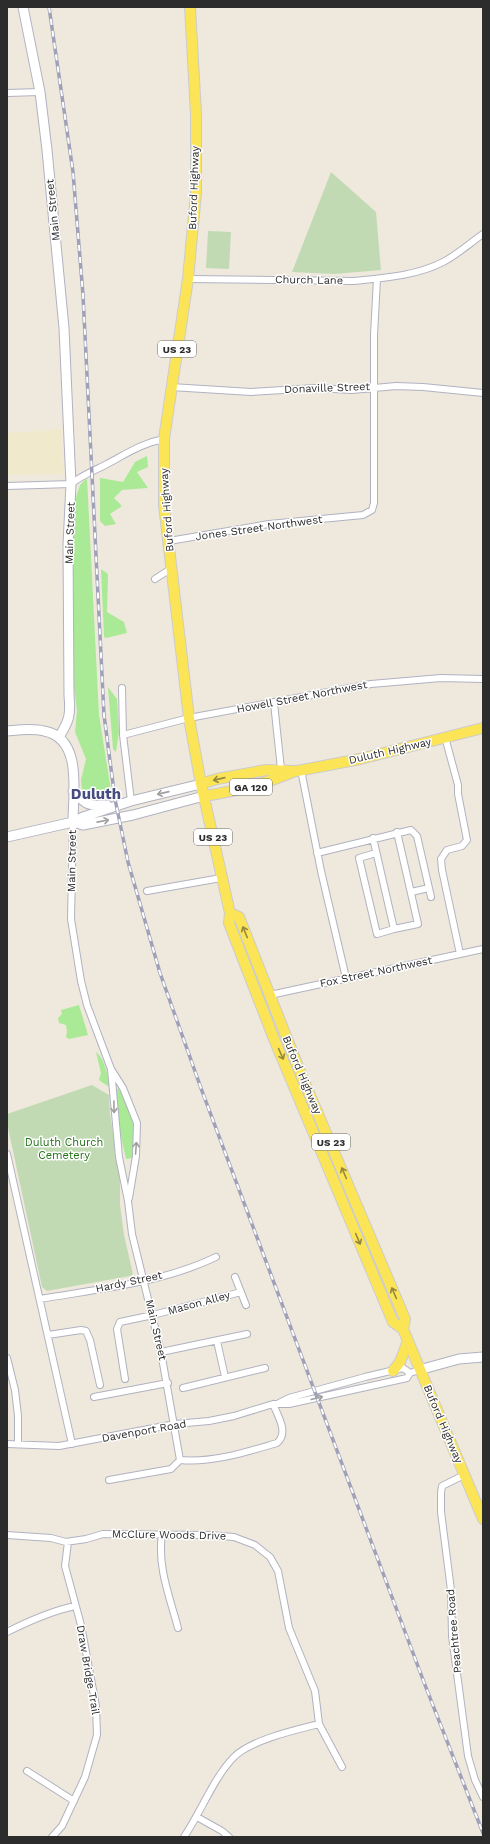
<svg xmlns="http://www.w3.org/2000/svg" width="490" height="1844" viewBox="0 0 490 1844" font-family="'Work Sans',sans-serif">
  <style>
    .education { fill: #f1e9cc }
    .green { fill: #aae996 }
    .cemetery { fill: #c2dab3 }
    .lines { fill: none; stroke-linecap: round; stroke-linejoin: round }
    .street-casing { stroke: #b1b2c1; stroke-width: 8 }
    .secondary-casing { stroke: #b1b2c1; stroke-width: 11 }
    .primary-casing { stroke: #ccc; stroke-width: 12 }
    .street { stroke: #fff; stroke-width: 6 }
    .secondary { stroke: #fff; stroke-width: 9 }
    .primary { stroke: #fbe556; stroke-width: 10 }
    .rail-casing { stroke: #9fa1b8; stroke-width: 3.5 }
    .rail { stroke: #fff; stroke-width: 2; stroke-dasharray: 6; stroke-linecap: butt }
    .oneway { stroke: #948841 }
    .oneway2 { stroke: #a0a0a0 }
    .labels { text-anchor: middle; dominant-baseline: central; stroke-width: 3; stroke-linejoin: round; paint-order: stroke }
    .shield { fill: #fff; stroke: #6b6b6b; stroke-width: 1 }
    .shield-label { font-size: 10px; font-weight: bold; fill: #2c2c2c }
    .street-label { font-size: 11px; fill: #2c2c2c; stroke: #fff }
    .park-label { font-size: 11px; fill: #1f7015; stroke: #fff }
    .district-label { font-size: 15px; font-weight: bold; fill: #484d81; stroke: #fff }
  </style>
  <rect width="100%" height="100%" fill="#efe9dd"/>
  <!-- education -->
  <path class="education" d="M61,429L63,474L7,475V433Z"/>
  <!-- green -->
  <path class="green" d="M147,456L148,467L137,472L148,488L122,490L114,498L122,506L110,514L116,524L105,526L100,521V478L123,482L135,462Z
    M87,478L99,715L112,797L94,801L87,797L82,791L81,780L86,759L75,732L77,711L74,687L73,575L74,522L76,497L80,485Z
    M101,569L108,574L107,612L124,622L127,633L106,638L104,637Z
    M108,687L117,699L119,732L116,752L113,749Z
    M79,1005L88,1035L69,1039L66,1037L67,1032L66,1025L59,1023L58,1018L62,1014L61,1010Z
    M96,1052C104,1058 109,1076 109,1087L99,1080L101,1073Z
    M119,1088C132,1116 136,1124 134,1155L132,1158L126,1159L117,1118L116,1090Z"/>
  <!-- cemetery -->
  <path class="cemetery" d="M331,172L376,212L381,270L334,274L292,272Z
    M208,231L231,232L229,269L206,268Z
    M92,1085L109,1095L110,1114L120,1176V1205L124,1235L133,1274L130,1276L47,1291L42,1287L7,1123V1114Z"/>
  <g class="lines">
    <!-- street casing -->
    <g class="street-casing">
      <path id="street" d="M7,93L40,92
        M188,279L353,281C383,278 416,276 443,262C457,255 470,243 483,234
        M171,387L251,392L316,388L352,390L396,386L423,387L483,393
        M7,486L71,484C82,475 94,471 107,464C126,454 142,443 164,439
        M169,541L269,524L363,515L372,510L374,503V335L377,279
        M155,579L172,568
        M122,688L123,735L131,801
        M274,703L281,769
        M123,735L189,718L371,684L441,678L483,679
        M445,737L458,785V794L467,840L462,846L447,850L441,859L442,870L460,954
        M301,770L321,871L346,978
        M73,822L71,919L81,981L87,1005L111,1069L123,1088L137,1123L136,1156L129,1198
        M373,838L394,929L377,934L359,858L376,853
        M317,853L411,830L417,836L431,897
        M147,891L221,878
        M411,892L429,888
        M394,929L418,924L397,832
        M270,995L483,949
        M111,1069L119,1157L128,1201L132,1234L161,1352L180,1460
        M7,1154L72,1444
        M235,1277L246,1305
        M40,1299C98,1289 162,1283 216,1257
        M48,1335L81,1330L86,1331L90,1340L100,1385
        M217,1341L225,1377
        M161,1352L247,1334
        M7,1358L15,1390L18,1416V1444
        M125,1379L117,1329L120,1322L153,1315L241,1292
        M183,1388L265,1368
        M94,1397L168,1383
        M279,1403L289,1398L365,1377L403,1368L410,1373L419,1370
        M7,1444L59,1446L175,1424L209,1421L234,1416L273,1404H289L407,1378L410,1373
        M180,1460C213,1463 246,1452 277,1443C289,1433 278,1416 273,1404
        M464,1475L442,1486L441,1493V1512L451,1590L452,1636L468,1756L475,1780L483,1797
        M109,1480L171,1469L180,1460
        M7,1535L51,1538L66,1542L86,1539L103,1534L208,1535L234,1537L255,1545L270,1557L278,1571L289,1628L315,1691L319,1724L342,1767
        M162,1535C157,1566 170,1598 178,1628
        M7,1632C29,1621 51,1611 75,1606
        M27,1771L74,1801
        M197,1817L222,1831L229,1837
        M52,1837L62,1826L85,1777L97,1735L96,1706L81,1625L65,1566L68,1542
        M184,1837C201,1812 214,1777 234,1757C251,1740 295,1730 319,1724"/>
    </g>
    <!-- secondary casing -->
    <g class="secondary-casing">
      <path id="secondary" d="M23,7L40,92L47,150L64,328L71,484L68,545L69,696C71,715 69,721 59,737
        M7,731C19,730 32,728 44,731C83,738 73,793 73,822
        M73,791C86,805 88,806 107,805
        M73,822L83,825L133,815L204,796
        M7,837L73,822L83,817L131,801L201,784
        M419,1370L459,1359L483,1357"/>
    </g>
    <!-- primary casing -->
    <g class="primary-casing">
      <path id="primary" d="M190,7L196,114V193L188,279L164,439V505L189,718L201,784L230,913L229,923L274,1039L393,1322L403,1329
        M201,784L217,779L266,770L297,771L360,759L483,728
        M204,796C236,791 266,784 295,771
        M230,913L239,917L301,1074L405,1319L403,1329L483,1519
        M393,1371L400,1362L408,1341"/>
    </g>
    <!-- street -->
    <use href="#street" class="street"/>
    <!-- secondary -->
    <use href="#secondary" class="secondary"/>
    <!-- primary -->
    <use href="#primary" class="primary"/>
    <!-- rail casing -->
    <g class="rail-casing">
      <path id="rail" d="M49,7L73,172L83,295L104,715L115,799L128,862L160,973L202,1091L425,1685L483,1833"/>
    </g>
    <!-- rail -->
    <use href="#rail" class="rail"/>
  </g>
  <!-- one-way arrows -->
  <defs><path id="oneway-shaft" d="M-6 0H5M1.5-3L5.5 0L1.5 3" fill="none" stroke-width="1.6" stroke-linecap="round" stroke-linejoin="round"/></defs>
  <g class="oneway">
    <use href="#oneway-shaft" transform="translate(219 779) rotate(167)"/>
    <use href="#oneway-shaft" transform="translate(245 932) rotate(-112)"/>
    <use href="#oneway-shaft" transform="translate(281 1054) rotate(66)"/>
    <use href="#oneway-shaft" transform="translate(344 1173) rotate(-113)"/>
    <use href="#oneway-shaft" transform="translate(358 1239) rotate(67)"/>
    <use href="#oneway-shaft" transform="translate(394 1293) rotate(-113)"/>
  </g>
  <g class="oneway2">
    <use href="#oneway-shaft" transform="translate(163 793) rotate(167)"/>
    <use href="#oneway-shaft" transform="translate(103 821) rotate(-11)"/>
    <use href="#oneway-shaft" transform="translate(114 1107) rotate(89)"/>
    <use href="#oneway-shaft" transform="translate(136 1148) rotate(-86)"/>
    <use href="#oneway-shaft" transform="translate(317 1398) rotate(-14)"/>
  </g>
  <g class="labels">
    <!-- shield labels -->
    <g class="shield">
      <rect x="158" y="341" width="38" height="16" rx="3"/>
      <rect x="230" y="779" width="42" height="16" rx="3"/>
      <rect x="194" y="829" width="38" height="16" rx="3"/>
      <rect x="312" y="1134" width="38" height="16" rx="3"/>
    </g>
    <g class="shield-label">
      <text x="177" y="349">US 23</text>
      <text x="251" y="787">GA 120</text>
      <text x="213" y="837">US 23</text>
      <text x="331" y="1142">US 23</text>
    </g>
    <!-- street labels -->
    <g class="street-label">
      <text transform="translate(194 188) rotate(-88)">Buford Highway</text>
      <text transform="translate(53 210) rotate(-96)">Main Street</text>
      <text transform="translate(309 280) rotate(1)">Church Lane</text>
      <text transform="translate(327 388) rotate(-2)">Donaville Street</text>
      <text transform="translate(167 510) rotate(-94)">Buford Highway</text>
      <text transform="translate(259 528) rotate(-8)">Jones Street Northwest</text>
      <text transform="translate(70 533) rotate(-88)">Main Street</text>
      <text transform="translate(302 697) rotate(-11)">Howell Street Northwest</text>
      <text transform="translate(390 751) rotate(-13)">Duluth Highway</text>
      <text transform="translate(72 861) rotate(-89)">Main Street</text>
      <text transform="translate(376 972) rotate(-12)">Fox Street Northwest</text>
      <text transform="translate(302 1075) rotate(67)">Buford Highway</text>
      <text transform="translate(129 1282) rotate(-12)">Hardy Street</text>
      <text transform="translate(199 1303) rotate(-15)">Mason Alley</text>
      <text transform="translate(156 1330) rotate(77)">Main Street</text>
      <text transform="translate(443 1424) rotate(67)">Buford Highway</text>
      <text transform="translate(144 1431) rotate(-10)">Davenport Road</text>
      <text transform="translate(169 1535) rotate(1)">McClure Woods Drive</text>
      <text transform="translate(454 1631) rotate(-95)">Peachtree Road</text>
      <text transform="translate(88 1670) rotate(80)">Draw Bridge Trail</text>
    </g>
    <!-- park labels -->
    <g class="park-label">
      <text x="64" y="1142">Duluth Church<tspan x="64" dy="13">Cemetery</tspan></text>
    </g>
    <!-- district labels -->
    <g class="district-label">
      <text x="96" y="794">Duluth</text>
    </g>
  </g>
  <!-- border -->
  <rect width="490" height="1844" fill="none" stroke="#2c2c2c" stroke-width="16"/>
</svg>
